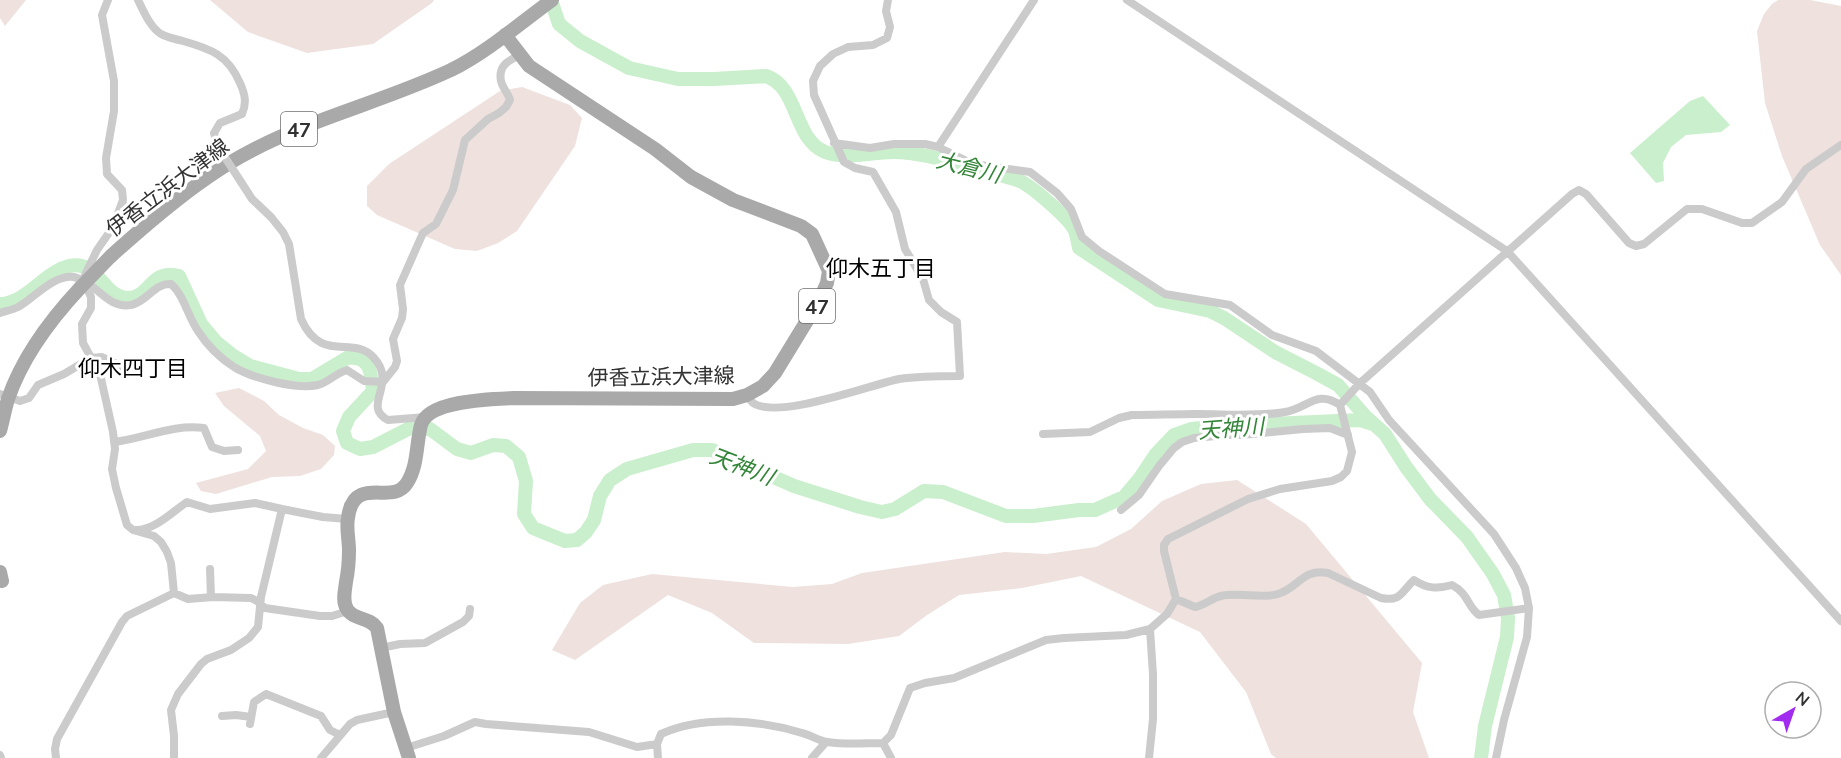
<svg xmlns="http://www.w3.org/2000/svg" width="1841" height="758" viewBox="0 0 1841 758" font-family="Mulish,'Noto Sans JP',sans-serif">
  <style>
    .green { fill: #eee1de }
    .water { fill: #caefcc }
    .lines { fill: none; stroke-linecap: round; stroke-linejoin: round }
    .river { stroke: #caefcc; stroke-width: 14 }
    .street { stroke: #cbcbcb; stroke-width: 8 }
    .primary { stroke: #a9a9a9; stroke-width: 14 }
    .street-bridge { stroke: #cbcbcb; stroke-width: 8 }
    .primary-bridge { stroke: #a9a9a9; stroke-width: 14 }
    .labels { text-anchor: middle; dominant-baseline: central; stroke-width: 6; stroke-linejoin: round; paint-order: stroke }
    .shield { fill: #fff; stroke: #6f6f6f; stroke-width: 1.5 }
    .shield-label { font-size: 20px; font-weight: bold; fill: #313131 }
    .street-label { font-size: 21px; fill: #313131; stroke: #fff }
    .water-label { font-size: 22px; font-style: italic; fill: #338538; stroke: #fff }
    .neighbourhood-label { font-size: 22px; fill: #000; stroke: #fff }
  </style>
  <rect width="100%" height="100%" fill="#fff"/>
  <!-- green -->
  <path class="green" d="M0,0H26L5,26L0,18Z
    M210,0H434L432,3L373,44L307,53L248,32Z
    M1778,0H1810L1841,6V275L1820,245L1782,156L1765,103L1757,31L1764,14L1772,4Z
    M522,87L570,105L582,118L575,146L517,231L498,243L477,251L455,249L377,215L367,206V186L389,164L500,91Z
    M239,388L264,401L279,415L303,428L323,435L335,446L334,455L321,469L300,476L272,477L216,494L201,491L196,483L248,469L266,451L260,436L224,406L215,393Z
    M1237,480L1306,524L1422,663L1413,712L1429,758H1276L1271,754L1246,692L1200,632L1081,576L1022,588L959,595L927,615L899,636L848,644L754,643L712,613L668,595L575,660L552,650L580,603L603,585L652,574L793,587L832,584L862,573L1005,552L1046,554L1096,547L1131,529L1162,501L1201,484Z"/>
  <!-- water -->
  <path class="water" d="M1703,96L1730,125L1721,132L1686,135L1671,147L1663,163L1664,181L1656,183L1630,153L1690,101Z"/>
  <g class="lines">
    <!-- river -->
    <path class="river" d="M551,0L559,24L580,41L629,68L678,79H714L766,76C799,87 793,139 825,152C847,160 870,152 893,152C919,152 944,160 969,167C985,172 1001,174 1017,180C1030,184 1070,219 1075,231C1077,236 1078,243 1079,248L1158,300L1210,311L1224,318L1275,352L1314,372L1338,385L1366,417L1385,434L1406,467L1430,499L1467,537L1493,574L1504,595L1508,618L1507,637L1485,726L1481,758
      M0,304C27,303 43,273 69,266C99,259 102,297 127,298C150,299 150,268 179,276L201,324L216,342L232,355L250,366L299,379H312L347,358C371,355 371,373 373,391L349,417L343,431L347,443L360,449L373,447L410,428L430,429L457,449L471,453L493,445L506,446L519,457L526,481L524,514L533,528L565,541L577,540L586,532L594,520L600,496L610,480L627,469L693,450H712L794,486L860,507L882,512L895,509L924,491L943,492L1006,516H1033L1079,510H1095L1124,497L1140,478L1156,454L1174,435L1191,429L1224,426L1360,420L1373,424"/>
    <!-- street -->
    <path class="street" d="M108,0L102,15L114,81V111L106,158L107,174L122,190L123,200L113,227L97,250L85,275L84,282L91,297V308L82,324L83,343L100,374L113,432L115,449L112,469L116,488L127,525L133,530L154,536L161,542L167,552L171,563L174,593
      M138,0C144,12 150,27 161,34C168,38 176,39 183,41C211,49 228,55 240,83C245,94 247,103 242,114L220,123L214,133L217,145
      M1127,0L1507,251L1841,621
      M834,143L870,148L894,144H925L938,147L973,164L1030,172L1057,193L1071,209L1082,237L1099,251L1165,294L1230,305L1272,335L1316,351L1370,392L1389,420L1494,534L1516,568L1525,588L1529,608L1527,637L1504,720L1496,758
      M938,147L1034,0
      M241,182L252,199L271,217L283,232L289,244L301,319C322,365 353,334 374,358C398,384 361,406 388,420L426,417
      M122,204L152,220
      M0,313C6,311 12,310 18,307C34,298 54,274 74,277C97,282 106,309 131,305C147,302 154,283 171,284C184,295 188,317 198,331C207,345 220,358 234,367C252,378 297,390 318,385C329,382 336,373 347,370L364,381L383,382L395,367L397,361L393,339L402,318L403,309L400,285L415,251L423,233L436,224L453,190L465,140L488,119L499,113L506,107L510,100C508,93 502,87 501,81C498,66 508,60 521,55
      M0,394L20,401L29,398L38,385L64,374L91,358L102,357L123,367L131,369
      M747,395C749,398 751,401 753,403C778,420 870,385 899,379C919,376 940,376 960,376L957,322L941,312L929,300L923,279L905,249L896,212L873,172L855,168L844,162L814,95L813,81L820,66L833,54L848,47L873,45L887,38L890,27L886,11L888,0
      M1340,405L1359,384L1572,194L1579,190L1586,194L1629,243L1636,246L1644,244L1687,209H1702L1742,223H1752L1782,202L1806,169L1841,145
      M114,442C146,438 172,424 204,428L212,447L224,451L238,450
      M1121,510L1139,495L1159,466L1174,448L1182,442L1194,438L1227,435H1242L1303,429L1330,428L1348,435
      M136,530C155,530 172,512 187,502L210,509L255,503L282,509
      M210,569L211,597
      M1176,599L1195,607C1205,605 1212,598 1221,596C1239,592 1262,599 1278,594C1299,588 1302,568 1328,573L1381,598C1401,602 1401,592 1414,580C1427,589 1438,589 1452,585C1469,594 1467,606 1479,615L1529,608
      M381,648L400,644L425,643L463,622L469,616L470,609
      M222,716L236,715L251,717
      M250,724L254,702L266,694L321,716L330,730L340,735
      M883,743L891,758
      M406,748L444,736L475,722L486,724L589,732L637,747L657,744
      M0,755L1,758
      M56,758L55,749L57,739L122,622L127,616L174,593L188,599L213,597L251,598L257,601L265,608L320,616H332L348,611
      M174,758V736L171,710L178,694L201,664L207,659L231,650L249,638L258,627L261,597L282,509L323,517L347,519
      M321,758L350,724L357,720L394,712
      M658,758L657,744L661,734C702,715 760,720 802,733C811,735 819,741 828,742C846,745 865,743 883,743L891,735L910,688L925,683L954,678L1046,640L1064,638L1126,635L1150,629L1167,614L1176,599L1164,551V545L1168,539L1248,499L1280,489L1332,481L1341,477L1347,471L1352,452L1340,405C1317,389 1308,408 1285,412C1256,417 1226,414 1197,414C1175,414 1153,415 1132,415L1119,418L1090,432L1043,434
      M812,758L826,742
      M1149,758L1153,719V674L1150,629"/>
    <!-- primary -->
    <path class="primary" d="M111,256C151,220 201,177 249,152C313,118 385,101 451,70C487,52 519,24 552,0
      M0,431C3,420 5,409 8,399C22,358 51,319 80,288
      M0,572L2,581
      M409,758L394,712L377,628C370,617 353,620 347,609C342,601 345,591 346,582C348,572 349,561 349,550C349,540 346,528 348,518C349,510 352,499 361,495C376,488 396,500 407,483C418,466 416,444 421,425C428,400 492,399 514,398L733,399L747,395L763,386L775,373L819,301L827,283L829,271L812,234L801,226L733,200L691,177L655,149L529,66L505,35"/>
    <!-- street-bridge -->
    <path class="street-bridge" d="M217,145L241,182"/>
    <!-- primary-bridge -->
    <path class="primary-bridge" d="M80,288L111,256"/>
  </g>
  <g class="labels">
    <!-- shield labels -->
    <g class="shield">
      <rect x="281" y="112" width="36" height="34" rx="4.5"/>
      <rect x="799" y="289" width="36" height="34" rx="4.5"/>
    </g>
    <g class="shield-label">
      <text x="299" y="129">47</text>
      <text x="817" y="306">47</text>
    </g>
    <!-- street labels -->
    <g class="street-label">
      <text transform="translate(167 187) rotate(-37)">伊香立浜大津線</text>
      <text transform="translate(661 376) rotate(-1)">伊香立浜大津線</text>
    </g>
    <!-- water labels -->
    <g class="water-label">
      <text transform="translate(969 167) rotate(14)">大倉川</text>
      <text transform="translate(1231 428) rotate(-4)">天神川</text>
      <text transform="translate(742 466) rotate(21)">天神川</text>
    </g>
    <!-- neighbourhood labels -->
    <g class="neighbourhood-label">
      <text x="881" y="268">仰木五丁目</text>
      <text x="133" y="368">仰木四丁目</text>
    </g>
  </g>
  <!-- north arrow -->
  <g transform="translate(1793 710) rotate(40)"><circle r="28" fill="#ffffff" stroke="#adadad" stroke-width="1.5"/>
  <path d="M0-4.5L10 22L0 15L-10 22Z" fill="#a22bf0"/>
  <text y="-9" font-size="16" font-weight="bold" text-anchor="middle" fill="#313131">N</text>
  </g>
</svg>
